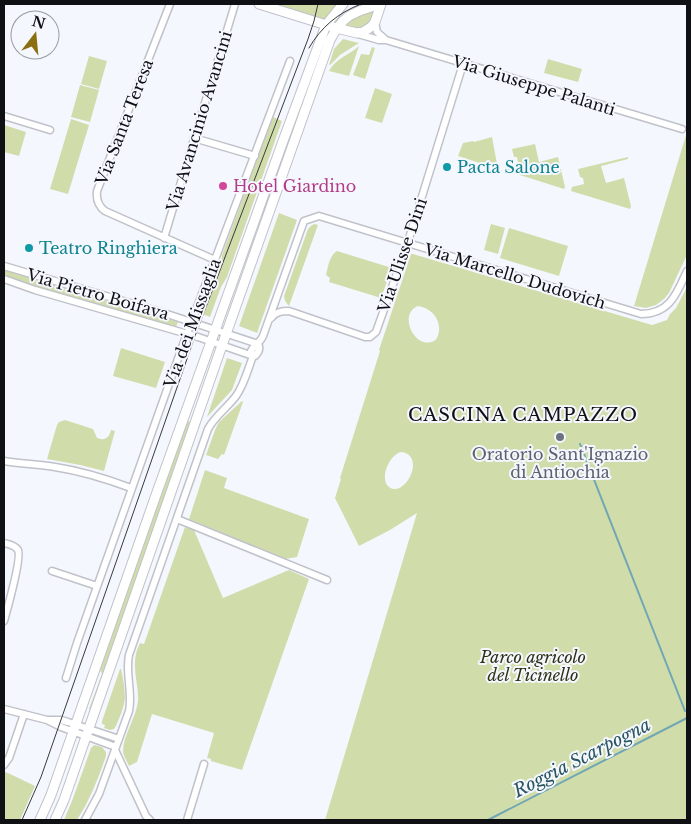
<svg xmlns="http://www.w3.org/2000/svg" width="691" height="824" viewBox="0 0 691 824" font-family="'Libre Baskerville',serif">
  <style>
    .green { fill: #d0ddab; fill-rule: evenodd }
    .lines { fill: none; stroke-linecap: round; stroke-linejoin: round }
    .stream { stroke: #71a6b3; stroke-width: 2 }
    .street-casing { stroke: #c0c2c9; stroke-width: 9 }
    .secondary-casing { stroke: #c0c2c9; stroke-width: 11 }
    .street { stroke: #fff; stroke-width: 6 }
    .secondary { stroke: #fff; stroke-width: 9 }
    .tram { stroke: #393a3e; stroke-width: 1 }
    .culture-dot { fill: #0f9aa8; stroke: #f5f7ff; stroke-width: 2 }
    .hotel-dot { fill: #d1479c; stroke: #f5f7ff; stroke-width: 2 }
    .worship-dot { fill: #6b7280; stroke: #f5f7ff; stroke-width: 2 }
    .labels { text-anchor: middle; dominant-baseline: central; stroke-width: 4; stroke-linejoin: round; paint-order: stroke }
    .street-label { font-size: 16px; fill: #0f1013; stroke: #f5f7ff }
    .culture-label { font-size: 16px; fill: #0d838f; stroke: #f5f7ff; text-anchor: start }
    .hotel-label { font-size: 16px; fill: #b23c85; stroke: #f5f7ff; text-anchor: start }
    .worship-label { font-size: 16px; fill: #5b616d; stroke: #f5f7ff }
    .park-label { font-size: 16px; font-style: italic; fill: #2b3112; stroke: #f5f7ff }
    .neighbourhood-label { font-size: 18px; letter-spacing: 1px; fill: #0f1013; stroke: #f5f7ff }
    .water-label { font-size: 18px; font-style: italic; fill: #29555f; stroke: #f5f7ff }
  </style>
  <rect width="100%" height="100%" fill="#f5f7ff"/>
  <!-- green -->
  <path class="green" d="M275,4H338L324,21L292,11V9Z
    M375,10L370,22L360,29L343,27L351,18Z
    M343,39L359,43L340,55L330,65H329L334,49Z
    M359,46L349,76L329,71C336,58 349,55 359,46Z
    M372,47L375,48L365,79L353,75L361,54L369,55Z
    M89,56L107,61L99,89L81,84Z
    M548,59L582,69L578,82L544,73Z
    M80,85L99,90L90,122L71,117Z
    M375,88L392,94L382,123L365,118Z
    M273,117L282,121L227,277L221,287L210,317L202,314L221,265L222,255Z
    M71,119L89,125L68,194L50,189Z
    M4,125L26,132L19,156L4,152Z
    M687,132V255L669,293L664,299L656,305L646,308L634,306Z
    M492,137L498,169L458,156L463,143L473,141L474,142Z
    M535,144L539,162L558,157L565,187L564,189L504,170L505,167L518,163L517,157H514L512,149Z
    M628,157V159L601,166L606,183L624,178L631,206L630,209L571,191L572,187L584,184L583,178L580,177L578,169Z
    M279,213L297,220L257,333L239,326Z
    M315,224L318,225L289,306L285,301L284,296L308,229L312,225Z
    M491,224L505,228L498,254L484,250Z
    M509,228L568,246L559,276L500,258Z
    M337,251L392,268L381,298L329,282L330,278L326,275C328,267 329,256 337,251Z
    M411,254H413L652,325L667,320L670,314L676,308L687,287V820H325L417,513L390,530L359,546L335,498L341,479L340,478L380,351L379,350ZM418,306C433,308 444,323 437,338C435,341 434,341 431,342C414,347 398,314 418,306ZM401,452C427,455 405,499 389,487C379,479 389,455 401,452Z
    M4,270L178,322L176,327L22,282L4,274Z
    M121,348L165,362L156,388L113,376Z
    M227,358L242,363L232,390L207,417Z
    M242,401L243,402L224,455L222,454L218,459L206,455L215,430L219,422Z
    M65,420L93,429L97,438C105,441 109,438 111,430L115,431L104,471L80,465L47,459L57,425L59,422Z
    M187,421L191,422L91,710L89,709L102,674L100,670Z
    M205,470L227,478L224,488L309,519L297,557L285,559L189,519Z
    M185,527L194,530L223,598L289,570L309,579L242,770L211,761V759L207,758L214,733L152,714L137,762L129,766C127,761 123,756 123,751C123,735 136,718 138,701C139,688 134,675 135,662C135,655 137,649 140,643L144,644Z
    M120,669H121C123,678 125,689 125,698C124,707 120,717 116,726L114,729L110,730L104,728L105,725L102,724V721Z
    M94,745L102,747L106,752V756C98,779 90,800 77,820H64L72,801L91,748Z
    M4,772L8,773L35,786L20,820H4Z"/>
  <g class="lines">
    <!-- stream -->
    <path class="stream" d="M580,444L685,711
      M488,820L687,718"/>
    <!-- street casing -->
    <g class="street-casing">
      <path id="street" d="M170,4L97,191C96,200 98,206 105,211L215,260
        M375,22L377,32L386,40
        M358,34L379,40H386L682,129
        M4,116L50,130
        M194,138L255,156
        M164,238L235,4
        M4,266L164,313L258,344
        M4,279L35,290L198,337L253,356
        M271,318C276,312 281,311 289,311L365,337H370L376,332L406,248L463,64
        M253,356H255C258,353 261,349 258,344
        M4,461C21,464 38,464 55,467C81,471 107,479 131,488
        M177,519L327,580
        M4,543C8,544 15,545 18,550C22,558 7,610 4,621
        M52,571L97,586
        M66,678L77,643L185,339L290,61
        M4,709L47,720L61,727L116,747
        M48,720H61L68,722L119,739
        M115,750L146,816L150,820
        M4,765L9,758L24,714
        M85,820L99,794L129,711C133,692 125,674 129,655L208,429C215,416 227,408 236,396C244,385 248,369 253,356L251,351C254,345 260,343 263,336L304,221L319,216L641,314C670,314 677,293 687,271
        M187,820L204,764"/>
    </g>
    <!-- secondary casing -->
    <g class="secondary-casing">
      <path id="secondary" d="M259,4L336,28L357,33L363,32L371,27L375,22L381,4
        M40,820L51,795L156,495L283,141L326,25L343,4
        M55,820L64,800L219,354L330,40C344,13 354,13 380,4"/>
    </g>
    <!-- street -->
    <use href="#street" class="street"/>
    <!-- secondary -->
    <use href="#secondary" class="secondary"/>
    <!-- tram -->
    <path class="tram" d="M309,48C321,27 338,13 361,4
      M22,820L41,777L195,336L308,39L314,21L318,4"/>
  </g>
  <!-- markers -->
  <g class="culture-dot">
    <circle cx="447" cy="167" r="5"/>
    <circle cx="29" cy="248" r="5"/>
  </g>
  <circle class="hotel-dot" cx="223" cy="186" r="5"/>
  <circle class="worship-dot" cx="560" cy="437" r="5"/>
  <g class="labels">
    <!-- street labels -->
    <g class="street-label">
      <text transform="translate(534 85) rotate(17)">Via Giuseppe Palanti</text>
      <text transform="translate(199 121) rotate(-73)">Via Avancinio Avancini</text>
      <text transform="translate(124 122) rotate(-69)">Via Santa Teresa</text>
      <text transform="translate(402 255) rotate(-71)">Via Ulisse Dini</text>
      <text transform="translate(515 276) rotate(17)">Via Marcello Dudovich</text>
      <text transform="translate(98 294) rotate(16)">Via Pietro Boifava</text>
      <text transform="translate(192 323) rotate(-70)">Via dei Missaglia</text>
    </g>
    <!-- culture labels -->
    <g class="culture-label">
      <text x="457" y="167">Pacta Salone</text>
      <text x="39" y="248">Teatro Ringhiera</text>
    </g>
    <!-- hotel labels -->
    <g class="hotel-label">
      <text x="233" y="186">Hotel Giardino</text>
    </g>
    <!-- worship labels -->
    <g class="worship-label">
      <text x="560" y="454">Oratorio Sant'Ignazio<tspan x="560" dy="18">di Antiochia</tspan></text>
    </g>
    <!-- park labels -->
    <g class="park-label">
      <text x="533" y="657">Parco agricolo<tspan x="533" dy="18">del Ticinello</tspan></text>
    </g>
    <!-- neighbourhood labels -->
    <g class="neighbourhood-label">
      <text x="523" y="415">CASCINA CAMPAZZO</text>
    </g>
    <!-- water labels -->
    <g class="water-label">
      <text transform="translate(582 758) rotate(-27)">Roggia Scarpogna</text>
    </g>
  </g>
  <!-- border -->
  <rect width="691" height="824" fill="none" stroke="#0f1013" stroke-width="10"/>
  <!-- north arrow -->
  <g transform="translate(35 35) rotate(16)"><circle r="24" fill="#f5f7ff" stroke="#999ba1"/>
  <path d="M0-4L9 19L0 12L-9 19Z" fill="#8c6e10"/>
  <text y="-8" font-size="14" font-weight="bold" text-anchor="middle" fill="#0f1013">N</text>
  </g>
</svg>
